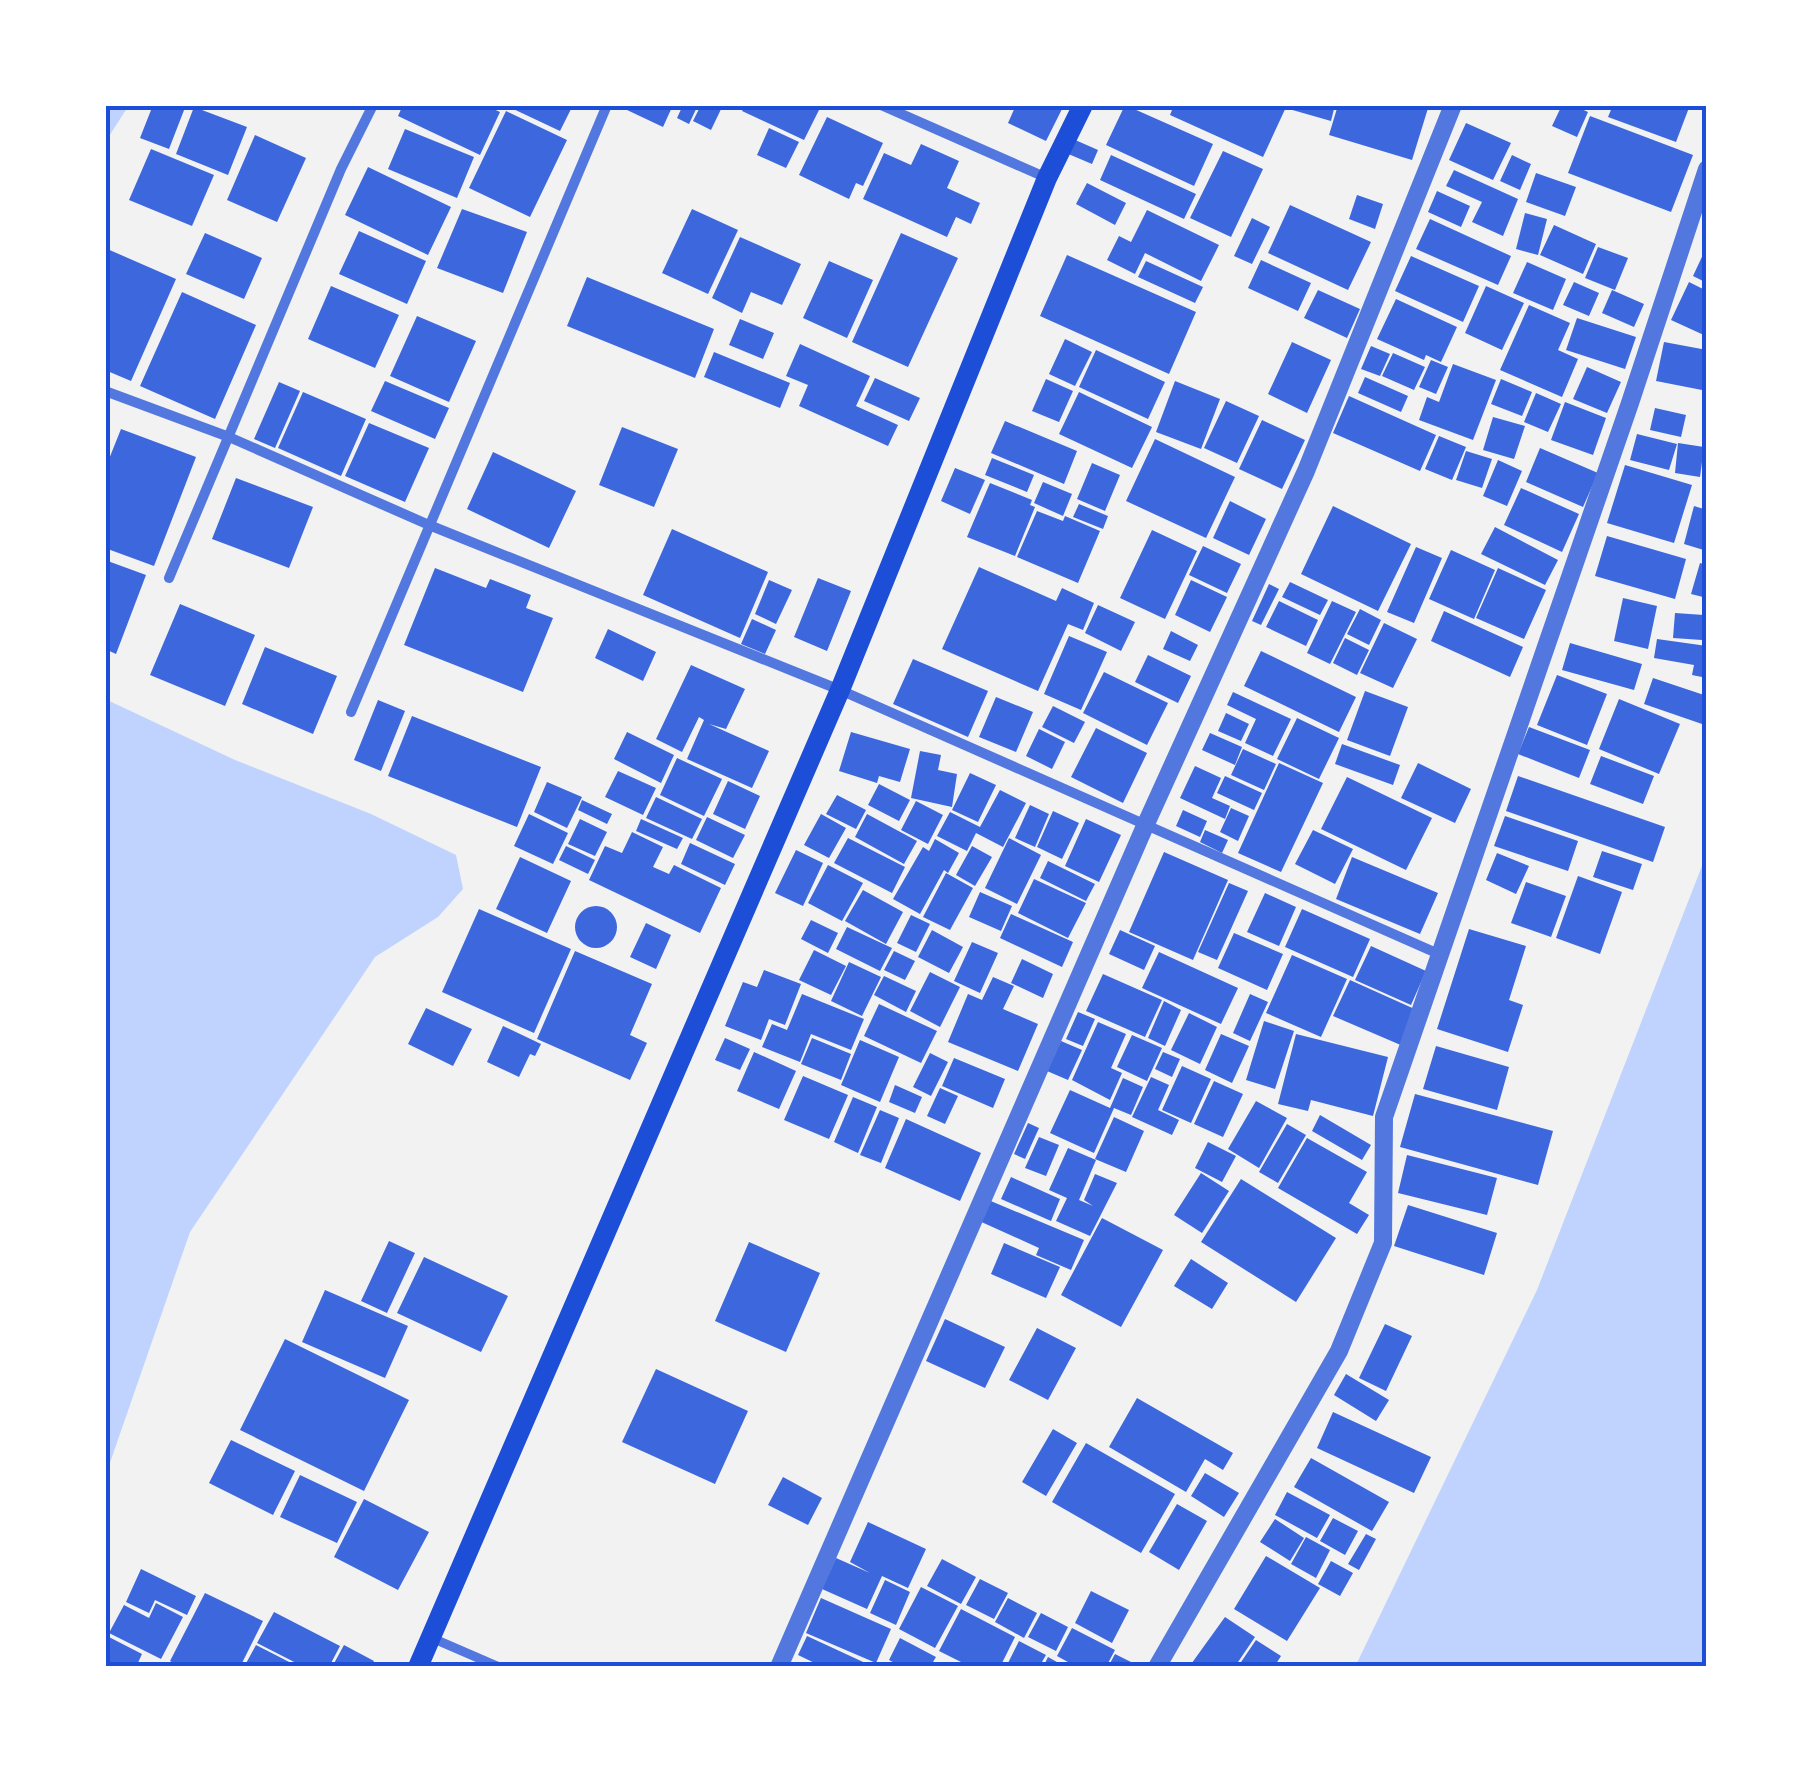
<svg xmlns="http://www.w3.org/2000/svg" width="1812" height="1772" viewBox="0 0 1812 1772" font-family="'Work Sans',sans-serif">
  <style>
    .water { fill: #bfd3fe }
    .building { fill: #3d67dc }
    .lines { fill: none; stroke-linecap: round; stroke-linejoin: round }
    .pedestrian { stroke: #5277de; stroke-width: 9 }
    .minor { stroke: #5277de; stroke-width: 10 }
    .tertiary { stroke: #5277de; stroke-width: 18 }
    .secondary { stroke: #1d4ed8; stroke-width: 20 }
    .neatline { fill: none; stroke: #1d4ed8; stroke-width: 4 }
  </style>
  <rect width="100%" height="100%" fill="#f2f2f2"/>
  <!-- water -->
  <path class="water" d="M105,105H129L106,141H105Z
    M105,699L235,760L371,814L456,855L463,889L438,917L375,957L190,1232L105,1477Z
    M1707,853V1667H1355L1537,1290Z"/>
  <!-- building -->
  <path class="building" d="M153,105H186L169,149L140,138Z
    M403,105H485L500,112L480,155L398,116Z
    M505,105H573L560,131Z
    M629,105H673L663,127L627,110Z
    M683,105H698L689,124L677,118Z
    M701,105H723L711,130L693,121Z
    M745,105H814L820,108L804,140L742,111Z
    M1016,105H1064L1046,141L1008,123Z
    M1125,105L1213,144L1194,186L1106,145Z
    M1174,105H1287L1263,157L1170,115Z
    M1290,105H1335L1331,121L1289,109Z
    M1338,105H1429L1412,160L1329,135Z
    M1562,105H1573L1588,112L1577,137L1552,126Z
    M1613,105H1690L1676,142L1608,117Z
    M194,107L247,127L228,175L176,154Z
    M506,111L567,140L530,217L469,188Z
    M1590,116L1693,155L1671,212L1568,173Z
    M827,117L883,143L863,186L856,183L849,199L799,175Z
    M1466,123L1511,143L1493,180L1449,160Z
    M769,128L799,142L786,168L757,155Z
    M405,129L474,157L457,198L388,169Z
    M255,135L306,158L277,222L227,200Z
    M1073,139L1098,150L1092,164L1066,153Z
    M921,144L959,161L947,188L980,203L971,224L956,217L947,237L863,199L884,153L911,165Z
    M151,149L214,175L192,226L129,200Z
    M1223,151L1263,169L1231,237L1190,218Z
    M1111,155L1196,194L1184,219L1100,180Z
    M1512,155L1531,164L1520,190L1500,181Z
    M368,167L451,207L428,255L345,215Z
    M1454,170L1518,199L1503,236L1472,222L1482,202L1446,186Z
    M1536,173L1576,187L1565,216L1526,202Z
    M1087,183L1126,203L1115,225L1076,204Z
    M1437,191L1470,206L1461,227L1428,212Z
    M1357,195L1383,204L1375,229L1349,219Z
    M1290,205L1371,242L1348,290L1268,253Z
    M462,209L527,232L503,293L437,268Z
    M692,209L738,230L708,294L662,273Z
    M1147,210L1219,245L1201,281L1145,253L1135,274L1107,260L1119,236L1131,242Z
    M1525,213L1547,219L1538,255L1516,249Z
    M1252,218L1270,227L1252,264L1234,256Z
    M1430,219L1511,256L1498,285L1416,249Z
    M1554,225L1596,244L1583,274L1540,255Z
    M359,231L426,261L407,304L339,274Z
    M205,233L262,258L244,299L186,274Z
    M901,233L958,258L908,367L852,342Z
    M740,237L801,264L782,305L751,292L742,313L712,298Z
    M1707,246V283L1693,276Z
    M1598,247L1628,258L1615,290L1585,278Z
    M105,248L176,279L131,381L105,370Z
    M1067,255L1196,312L1169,374L1040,316Z
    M1411,256L1479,286L1463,322L1395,291Z
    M1261,260L1311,283L1298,311L1248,288Z
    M829,261L873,280L847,338L803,318Z
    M1146,261L1203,287L1195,303L1138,277Z
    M1527,262L1566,279L1553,310L1513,293Z
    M587,277L714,329L695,378L567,326Z
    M1574,282L1599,293L1589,316L1563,305Z
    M1689,282L1707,291L1706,336L1671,320Z
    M331,286L399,315L375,368L308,339Z
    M1486,286L1524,303L1502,350L1465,333Z
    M1318,290L1360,309L1347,338L1304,318Z
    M1612,290L1644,304L1634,327L1602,313Z
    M182,292L256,325L215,419L140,386Z
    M1396,299L1457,327L1441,362L1426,355L1424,360L1377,339Z
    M1529,305L1570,323L1558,350L1578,359L1562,397L1500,370Z
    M417,316L476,341L449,402L390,376Z
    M1577,318L1636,337L1625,369L1566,350Z
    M740,319L774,333L763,359L729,345Z
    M1065,339L1092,352L1075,386L1049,374Z
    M1292,342L1331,360L1307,413L1268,394Z
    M1664,342L1707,350L1702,390L1656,381Z
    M800,344L870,376L856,406L898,425L888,446L799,406L808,385L786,376Z
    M1371,346L1390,354L1380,376L1361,369Z
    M1096,350L1165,382L1148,419L1079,387Z
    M714,352L790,383L780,408L704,377Z
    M1393,353L1425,367L1414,390L1382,376Z
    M1431,360L1448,367L1436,394L1419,387Z
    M1453,364L1496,380L1473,440L1419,420L1427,397L1439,402Z
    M1587,367L1621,382L1607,413L1573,399Z
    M1365,377L1408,396L1401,412L1358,393Z
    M875,378L920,398L909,421L864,401Z
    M1046,379L1073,391L1059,422L1032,411Z
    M1501,379L1532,392L1522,416L1491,404Z
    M385,381L449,408L435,439L371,411Z
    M1175,381L1220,399L1201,449L1156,432Z
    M279,382L300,391L275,448L254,439Z
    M303,392L366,419L341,476L278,448Z
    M1079,392L1152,427L1132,468L1059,434Z
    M1536,393L1561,404L1548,432L1524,422Z
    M1349,396L1436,435L1420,471L1333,433Z
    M1226,401L1259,416L1237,463L1204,448Z
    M1565,402L1606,418L1593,455L1551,440Z
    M1655,408L1686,415L1681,437L1650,430Z
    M1493,417L1525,426L1514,459L1483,450Z
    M1262,420L1305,440L1282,489L1239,469Z
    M1005,421L1077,451L1064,484L991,453Z
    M369,423L429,448L405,502L345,476Z
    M622,427L678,449L654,507L599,485Z
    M121,429L196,457L154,566L105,548V469Z
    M1637,434L1677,444L1669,470L1630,460Z
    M1439,436L1466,447L1452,480L1425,469Z
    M1155,439L1235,477L1206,538L1126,501Z
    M1678,443L1704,447L1700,477L1675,473Z
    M1540,448L1598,473L1583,507L1526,482Z
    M1466,451L1492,459L1482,488L1456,480Z
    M493,452L576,491L549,548L467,509Z
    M992,458L1034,475L1027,492L985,475Z
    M1498,460L1522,471L1507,506L1483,496Z
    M1092,463L1120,475L1105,511L1077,499Z
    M1625,465L1692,485L1674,543L1607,523Z
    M955,468L985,480L970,514L941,501Z
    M236,478L313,507L289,568L212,539Z
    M1043,482L1072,494L1063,516L1034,503Z
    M990,483L1032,500L1030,505L1035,507L1015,556L967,537Z
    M1521,488L1579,514L1562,552L1504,525Z
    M1230,501L1266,519L1249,555L1213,538Z
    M1079,504L1108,516L1103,529L1073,517Z
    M1333,506L1411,544L1378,611L1301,574Z
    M1694,506L1707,510V551L1684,544Z
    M1037,511L1063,521L1065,516L1100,531L1078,583L1017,557Z
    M1495,527L1558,560L1545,585L1481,554Z
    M672,529L768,572L740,638L643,595Z
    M1152,530L1197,551L1165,619L1120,598Z
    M1607,536L1686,559L1675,599L1595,576Z
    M1203,546L1241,564L1227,593L1189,575Z
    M1416,547L1442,558L1414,623L1387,612Z
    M1451,550L1495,570L1474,619L1429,599Z
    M105,560L146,575L116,654L105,649Z
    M1700,563L1707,565V598L1691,594Z
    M979,567L1056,601L1062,588L1094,603L1083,630L1068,624L1038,691L942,649Z
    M435,568L486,588L490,579L531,595L526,608L553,618L523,692L404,645Z
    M1498,568L1546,590L1524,639L1476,618Z
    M818,578L851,591L827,651L794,637Z
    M769,580L792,590L776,624L755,614Z
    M1191,580L1227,597L1210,632L1175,615Z
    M1290,582L1328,600L1320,615L1282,597Z
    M1269,584L1279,589L1261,625L1252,621Z
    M1623,598L1657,606L1648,649L1614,641Z
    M1279,601L1318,620L1306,646L1266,627Z
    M1332,601L1356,612L1330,664L1307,653Z
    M180,604L255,635L225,706L150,675Z
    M1098,605L1135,622L1121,651L1085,633Z
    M1360,609L1381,620L1369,645L1347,634Z
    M1444,611L1523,647L1510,677L1431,641Z
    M1675,613L1704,615L1702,640L1673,638Z
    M752,619L776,630L765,654L741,644Z
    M1384,623L1417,639L1393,688L1360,673Z
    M608,629L656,652L643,681L595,658Z
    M1171,631L1198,645L1190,661L1163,649Z
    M1069,636L1107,652L1081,710L1044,694Z
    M1345,638L1369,650L1357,675L1333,663Z
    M1657,639L1707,646V678L1692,675L1694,665L1654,658Z
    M1570,643L1642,664L1634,690L1562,670Z
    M265,647L337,676L313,734L242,704Z
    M1261,651L1356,697L1339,732L1244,686Z
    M1148,655L1191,676L1178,703L1135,682Z
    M913,659L988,691L968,737L893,704Z
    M691,665L745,689L726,729L709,724L769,751L752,788L687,759L704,720L699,717L682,752L656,739Z
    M1104,672L1168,703L1147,745L1083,713Z
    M1557,675L1607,694L1587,745L1537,725Z
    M1653,678L1707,696L1702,724L1644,704Z
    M1365,691L1408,707L1390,756L1347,740Z
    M1233,692L1291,719L1273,756L1245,743L1256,719L1227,705Z
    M996,697L1033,712L1016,752L979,737Z
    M1619,699L1680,724L1659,774L1599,749Z
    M378,700L405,711L381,771L354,760Z
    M1053,706L1085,722L1074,743L1042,727Z
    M1226,713L1249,724L1241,741L1218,731Z
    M412,716L541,767L517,827L388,776Z
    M1297,718L1339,738L1319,779L1277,759Z
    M1529,727L1590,750L1579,778L1518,754Z
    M1096,728L1147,753L1123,803L1071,777Z
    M1039,729L1065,742L1052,769L1026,756Z
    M627,732L674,755L661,783L614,759Z
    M851,732L910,749L900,782L879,776L877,783L839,771Z
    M1210,733L1242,747L1235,765L1202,750Z
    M1342,744L1400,765L1393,785L1335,764Z
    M1243,749L1276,764L1264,790L1231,775Z
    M920,751L941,755L938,770L957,774L952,807L911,798Z
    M1601,756L1654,776L1643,804L1590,784Z
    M677,758L722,779L704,816L660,795Z
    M1279,763L1323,783L1281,872L1238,853Z
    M1418,763L1471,789L1455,823L1401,798Z
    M1195,766L1221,778L1212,798L1230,806L1225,819L1180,798Z
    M618,771L656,788L643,815L605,797Z
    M970,773L996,785L978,822L952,810Z
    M1225,776L1262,793L1254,810L1217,793Z
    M1518,776L1665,827L1653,862L1506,811Z
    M1347,777L1432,818L1406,870L1321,829Z
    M728,781L760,796L745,829L713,814Z
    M547,782L582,797L567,828L534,812Z
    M879,784L910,800L899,821L868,805Z
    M1000,790L1026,803L1003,847L976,833L967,851L937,836L950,812L980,827Z
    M837,795L866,810L856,829L826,814Z
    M656,797L702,819L692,839L646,818Z
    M582,800L612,814L607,824L578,810Z
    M916,801L943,815L928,844L901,830Z
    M1030,805L1049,814L1035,847L1015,838Z
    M1231,808L1249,816L1238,841L1220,832Z
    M1183,810L1207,821L1200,837L1176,826Z
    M1053,811L1079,823L1062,859L1037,847Z
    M529,814L568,833L553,864L514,846Z
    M821,814L846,828L829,858L804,845Z
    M867,814L917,841L904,864L855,837Z
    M1505,816L1578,841L1568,871L1494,846Z
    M707,817L745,835L733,858L696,840Z
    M580,819L607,832L595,856L568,844Z
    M641,819L683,838L677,849L636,831Z
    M1086,819L1121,835L1099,882L1065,866Z
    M1205,830L1228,840L1222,853L1200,842Z
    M1313,830L1353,849L1335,884L1295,864Z
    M632,832L663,847L653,867L669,874L674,865L721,888L700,933L589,880L605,846L622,853Z
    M848,838L905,867L892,893L834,863Z
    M1009,838L1041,855L1017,904L985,888Z
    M935,839L959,853L948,873L944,870L920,914L893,899L923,847L929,851Z
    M690,843L735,864L725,885L681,864Z
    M566,846L595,860L588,874L559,860Z
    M972,846L992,857L975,886L956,875Z
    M796,850L823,863L803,906L775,893Z
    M1602,851L1642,864L1633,890L1593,877Z
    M1164,852L1228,880L1193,960L1129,932Z
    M1497,853L1529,866L1516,894L1486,880Z
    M520,857L571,881L547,933L496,909Z
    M1352,857L1438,893L1420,934L1336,899Z
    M1048,861L1095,884L1086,901L1040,878Z
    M828,865L863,883L842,921L808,903Z
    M946,873L973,888L950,930L923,917Z
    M1578,876L1622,892L1600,954L1556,938Z
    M1034,879L1086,903L1068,938L1018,913Z
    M1526,882L1566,896L1551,937L1511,923Z
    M1229,883L1248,891L1217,960L1198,952Z
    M863,890L903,912L886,944L845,921Z
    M980,892L1012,906L1001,931L969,917Z
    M1265,893L1296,907L1279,946L1247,932Z
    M575 927a21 21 0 1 1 42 0a21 21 0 1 1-42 0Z
    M479,909L571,949L534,1033L442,992Z
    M1302,909L1370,939L1353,977L1285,947Z
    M1011,914L1073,942L1062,967L1000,938Z
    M911,915L930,924L916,952L897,943Z
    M811,920L838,933L828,953L801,939Z
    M646,923L671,935L656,969L630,957Z
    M847,927L892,948L880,971L836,949Z
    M1469,929L1526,946L1509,1000L1523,1005L1508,1052L1437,1029Z
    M932,930L963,947L949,973L918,957Z
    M1120,930L1155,946L1144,970L1109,954Z
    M1234,933L1283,954L1267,990L1218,968Z
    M972,942L998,953L980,993L954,981Z
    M1371,946L1426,971L1411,1005L1355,980Z
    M814,950L846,966L831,995L799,980Z
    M575,951L652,984L630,1035L647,1043L630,1080L537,1039Z
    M894,951L915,961L905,980L884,970Z
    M1159,952L1238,988L1221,1024L1142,988Z
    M1292,955L1347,979L1321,1037L1266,1013Z
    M1022,959L1053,974L1043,998L1011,983Z
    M849,962L881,977L862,1016L831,1001Z
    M764,970L801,984L785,1025L769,1019L761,1040L725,1026L743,982L757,987Z
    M930,972L960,987L940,1027L910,1011Z
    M1103,974L1162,1000L1145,1037L1086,1011Z
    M884,976L916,991L906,1012L874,995Z
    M993,977L1014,986L1003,1009L1038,1024L1018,1071L948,1042L968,994L982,1000Z
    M1350,980L1419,1011L1403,1046L1333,1016Z
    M802,994L864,1019L851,1050L811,1034L800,1062L762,1047L772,1024L787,1030Z
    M1250,994L1268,1002L1250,1041L1233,1033Z
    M1164,1001L1181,1010L1165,1046L1148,1038Z
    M879,1004L937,1031L921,1063L864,1036Z
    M426,1008L472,1029L453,1066L408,1044Z
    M1078,1012L1095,1019L1083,1046L1066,1039Z
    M1189,1013L1217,1027L1200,1064L1171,1050Z
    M1264,1021L1294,1031L1275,1089L1246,1080Z
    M1098,1022L1126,1034L1111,1068L1122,1073L1110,1100L1072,1080Z
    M503,1026L541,1044L535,1056L530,1054L519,1077L487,1062Z
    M1221,1034L1249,1046L1232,1083L1205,1070Z
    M1296,1034L1388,1057L1373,1116L1311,1100L1308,1111L1278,1104Z
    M1132,1035L1162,1048L1147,1081L1117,1067Z
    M725,1038L750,1049L740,1070L715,1060Z
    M812,1038L851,1054L841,1080L801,1064Z
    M860,1040L899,1057L880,1102L841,1085Z
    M1061,1041L1082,1050L1068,1080L1047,1071Z
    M1436,1046L1509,1067L1497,1110L1423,1089Z
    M754,1052L796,1071L779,1109L737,1091Z
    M1163,1052L1180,1059L1172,1077L1155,1069Z
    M930,1053L948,1062L931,1096L913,1087Z
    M954,1058L1005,1079L993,1108L942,1086Z
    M1182,1066L1211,1079L1191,1123L1162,1110Z
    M803,1076L848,1095L829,1139L784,1120Z
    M1151,1077L1169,1085L1158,1110L1179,1120L1172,1135L1132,1117Z
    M1123,1078L1143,1087L1131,1115L1114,1108L1094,1153L1050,1133L1070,1090L1110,1108Z
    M1214,1081L1243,1094L1223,1137L1194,1124Z
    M895,1085L922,1097L915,1113L889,1102Z
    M940,1088L958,1096L945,1124L927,1116Z
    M1415,1094L1553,1131L1538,1185L1400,1147Z
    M853,1097L877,1107L858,1153L834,1142Z
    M1256,1101L1287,1118L1259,1168L1228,1149Z
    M880,1110L899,1118L881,1163L860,1155Z
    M1320,1115L1371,1145L1362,1160L1312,1131Z
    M1114,1117L1144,1131L1126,1172L1095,1159Z
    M906,1119L981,1153L960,1201L885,1168Z
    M1028,1123L1039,1128L1025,1159L1014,1154Z
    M1287,1124L1306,1135L1278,1183L1259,1172Z
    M1039,1137L1059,1145L1046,1176L1025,1168Z
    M1307,1138L1367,1172L1349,1203L1369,1215L1357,1234L1278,1188Z
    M1208,1142L1236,1156L1222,1182L1195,1168Z
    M1068,1148L1096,1160L1079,1200L1093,1206L1084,1200L1095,1174L1117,1183L1090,1236L1056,1221L1067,1198L1049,1190Z
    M1407,1155L1497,1178L1487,1215L1398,1193Z
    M1201,1173L1229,1191L1202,1233L1174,1215Z
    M1011,1177L1060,1199L1051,1221L1001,1199Z
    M1241,1179L1336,1238L1296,1302L1201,1242Z
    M986,1199L1084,1240L1071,1270L1036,1255L1039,1248L977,1220Z
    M1408,1205L1497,1233L1484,1275L1394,1246Z
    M1102,1218L1163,1250L1121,1327L1061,1295Z
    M389,1241L415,1253L387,1313L361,1301Z
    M749,1242L820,1273L786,1352L715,1321Z
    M1004,1243L1060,1267L1046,1298L991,1274Z
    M424,1257L508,1296L481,1352L397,1313Z
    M1191,1259L1228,1283L1212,1309L1174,1286Z
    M325,1290L408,1326L385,1378L302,1342Z
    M945,1319L1005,1347L985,1388L926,1361Z
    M1385,1324L1412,1336L1386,1391L1359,1378Z
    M1037,1328L1076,1348L1048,1400L1009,1380Z
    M285,1339L409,1400L364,1491L240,1430Z
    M656,1369L748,1411L715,1484L622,1442Z
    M1346,1374L1389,1400L1376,1421L1334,1395Z
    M1137,1398L1233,1453L1223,1470L1205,1459L1186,1492L1109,1447Z
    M1333,1412L1431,1457L1414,1493L1317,1448Z
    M1053,1429L1077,1443L1046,1496L1022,1482Z
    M231,1440L295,1471L273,1515L209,1483Z
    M1086,1443L1175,1494L1141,1553L1052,1502Z
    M1311,1458L1389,1502L1372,1531L1294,1487Z
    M1205,1473L1239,1493L1224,1517L1191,1496Z
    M300,1475L357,1502L337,1543L280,1517Z
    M783,1477L822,1498L808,1525L768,1505Z
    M1287,1492L1330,1515L1317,1538L1275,1515Z
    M364,1499L429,1532L398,1590L334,1557Z
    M1177,1504L1207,1521L1179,1570L1149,1552Z
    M1333,1518L1358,1531L1345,1555L1320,1541Z
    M1275,1519L1304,1538L1290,1561L1260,1542Z
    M868,1522L926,1549L908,1588L882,1576L867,1609L822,1589L836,1558L870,1573L850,1562Z
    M1366,1534L1376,1539L1359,1570L1348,1564Z
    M1306,1537L1330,1550L1316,1578L1291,1564Z
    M1266,1556L1320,1588L1287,1641L1234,1609Z
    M942,1559L976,1577L961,1604L927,1586Z
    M1331,1561L1353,1573L1340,1596L1318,1584Z
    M141,1569L196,1596L187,1615L155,1600L149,1613L126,1602Z
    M980,1579L1008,1593L994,1619L966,1605Z
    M885,1580L910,1592L896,1625L870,1613Z
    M921,1587L958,1606L935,1648L899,1629Z
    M1091,1591L1129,1610L1112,1643L1075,1623Z
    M205,1593L263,1621L240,1667H181L170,1661Z
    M821,1598L891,1629L876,1663L806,1633Z
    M1008,1598L1037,1613L1024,1638L995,1622Z
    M156,1603L183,1617L161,1659L109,1633L124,1605L149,1618Z
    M961,1609L1015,1637L1000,1667H971L939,1651Z
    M274,1612L340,1646L329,1667H304L257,1643Z
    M1041,1613L1068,1627L1056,1651L1028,1637Z
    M1225,1617L1255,1637L1236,1665L1240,1667H1189Z
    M1072,1628L1115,1650L1106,1667H1077L1057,1656Z
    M107,1636L142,1654L136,1667H105Z
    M807,1636L874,1667H823L798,1655Z
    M900,1638L936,1657L930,1667H902L889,1660Z
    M1256,1640L1281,1656L1274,1667L1239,1665Z
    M1019,1641L1046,1655L1039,1667H1006Z
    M256,1645L299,1667H244Z
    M344,1645L374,1661L371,1667H332Z
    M1115,1654L1141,1667H1108Z
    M1048,1657L1066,1667H1043Z"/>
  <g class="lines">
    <!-- pedestrian -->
    <path class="pedestrian" d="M432,1638L499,1667"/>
    <!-- minor -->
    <path class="minor" d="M881,105L1047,178
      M105,391L229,437L429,525L840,690L1441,955
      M169,578L341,169L373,105
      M351,712L607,105"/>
    <!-- tertiary -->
    <path class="tertiary" d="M779,1667L1145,826L1306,471L1453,105
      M1157,1667L1339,1351L1383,1243L1384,1117L1630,403L1707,169"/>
    <!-- secondary -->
    <path class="secondary" d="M418,1667L840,690L1047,178L1083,105"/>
  </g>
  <!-- border -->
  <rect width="1812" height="1772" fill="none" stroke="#ffffff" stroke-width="215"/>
  <rect x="108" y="108" width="1596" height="1556" class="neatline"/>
</svg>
